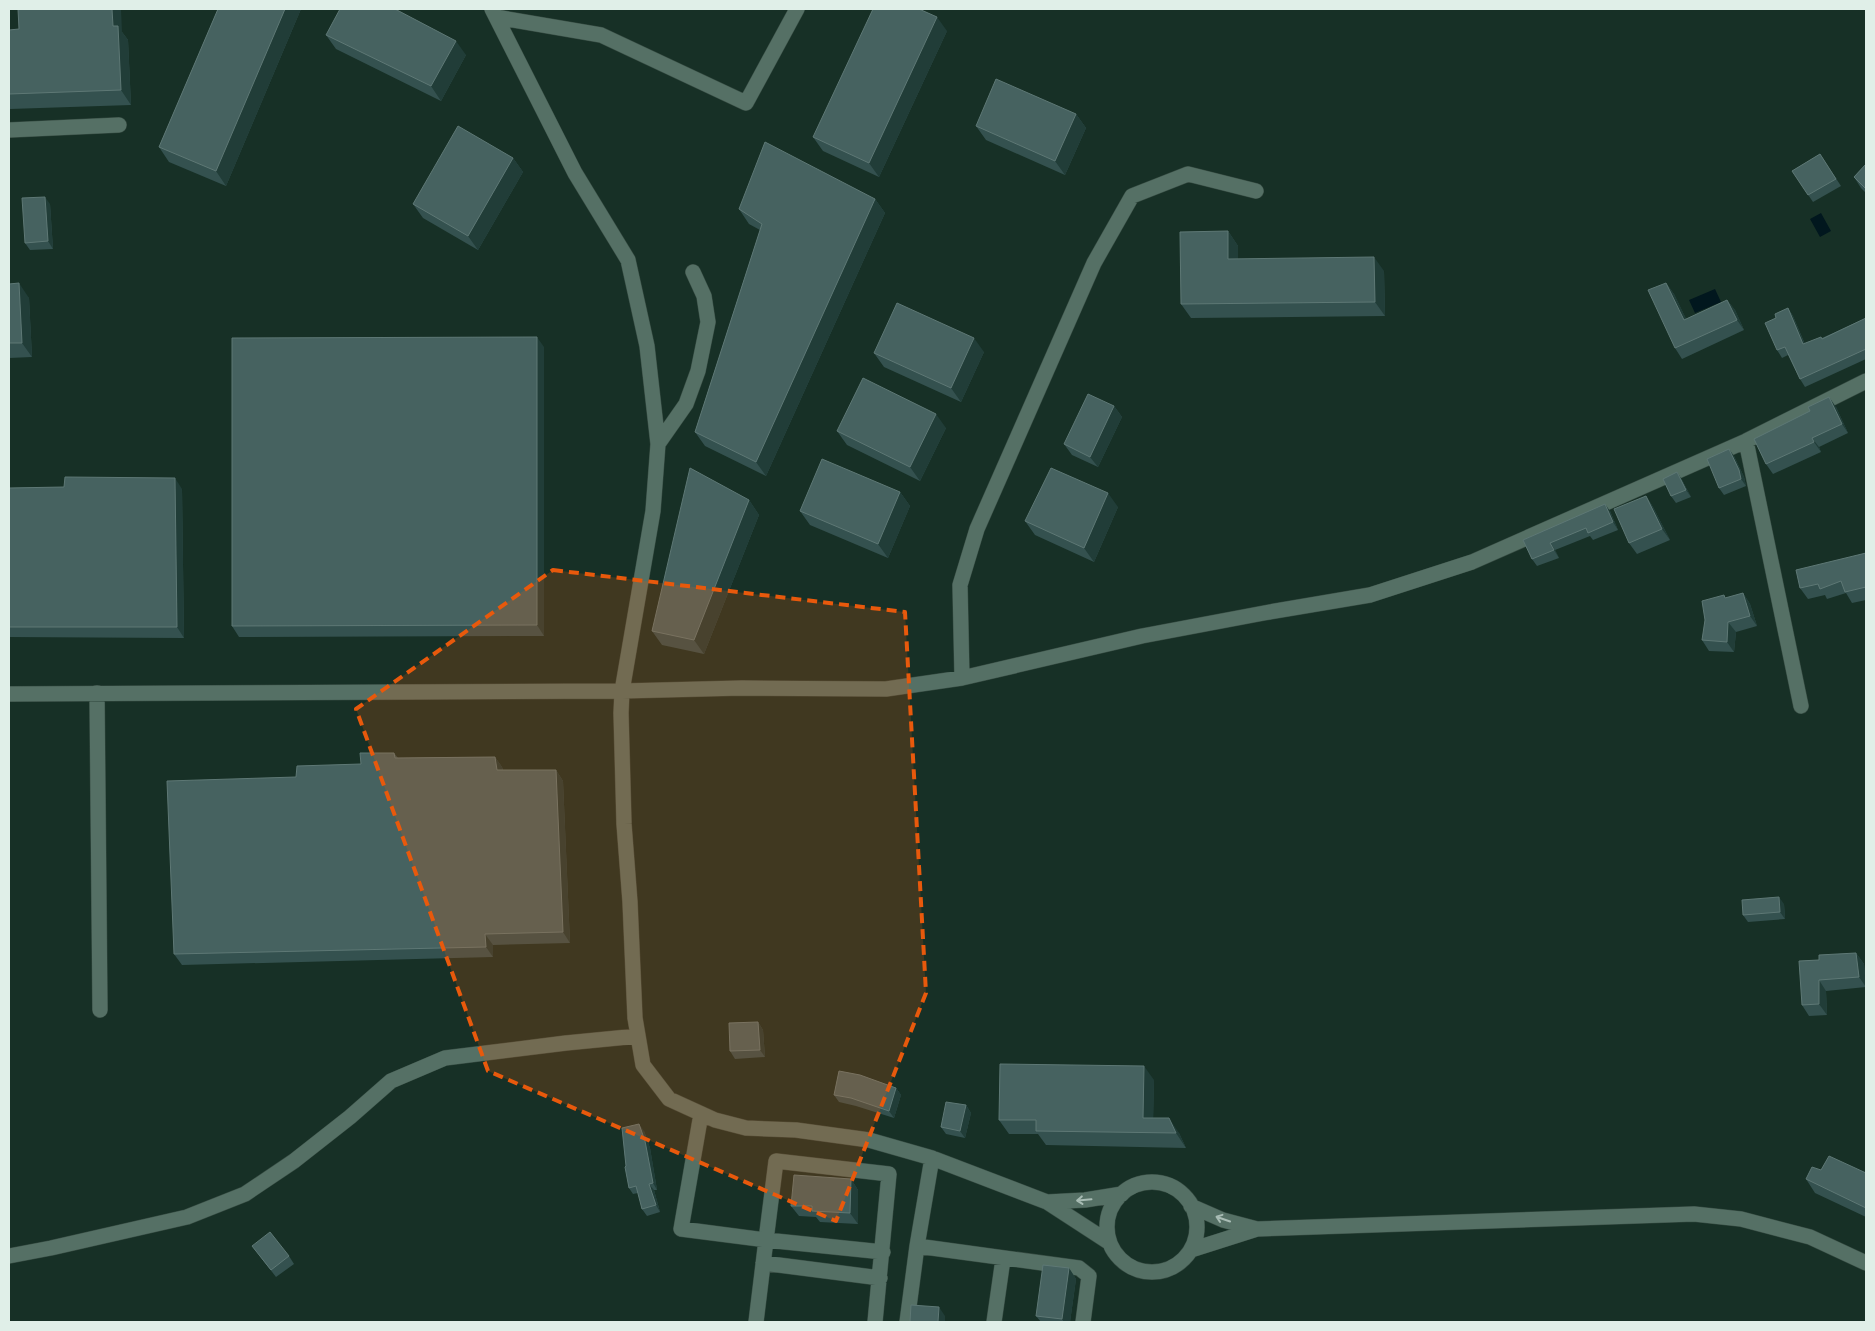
<svg xmlns="http://www.w3.org/2000/svg" width="1875" height="1331" viewBox="0 0 1875 1331" font-family="Overpass,sans-serif">
  <style>
    .water { fill: #01171e }
    .lines { fill: none; stroke-linecap: round; stroke-linejoin: round }
    .minor-casing { stroke: #374c43; stroke-width: 16 }
    .minor { stroke: #557065; stroke-width: 15 }
    .wall { fill: #34514f }
    .shaded-wall { fill: #213d38 }
    .building { fill: #466260; stroke: #5e7875 }
    .oneway { stroke: #a8bcb4 }
    .marked { fill: #e8590c; fill-opacity: 0.2; stroke: #e8590c; stroke-width: 4; stroke-dasharray: 10 6; stroke-linejoin: round }
  </style>
  <rect width="100%" height="100%" fill="#173026"/>
  <!-- water -->
  <path class="water" d="M1821,213L1831,231L1820,237L1810,219Z
    M1715,289L1721,302L1695,313L1689,300Z"/>
  <g class="lines">
    <!-- minor casing -->
    <g class="minor-casing">
      <path id="minor" d="M492,9L575,173L628,260L647,346L658,444L653,511L622,691L621,713L624,824L630,902L635,1018L643,1065L669,1099L715,1120L746,1128L796,1130L869,1140L932,1158L1047,1202L1110,1243
        M496,17L601,35L746,103L797,9
        M9,130L119,125
        M1746,441L1801,706
        M658,444L686,404L698,371L708,322L704,296L693,272
        M962,678L960,585L977,529L1094,263L1132,196L1188,174L1256,191
        M97,693L100,1010
        M9,694L622,691L742,688L886,689L962,678L1142,636L1264,613L1370,595L1472,562L1746,441L1866,381
        M701,1114L681,1229L766,1240L776,1161L889,1174L875,1322
        M1107 1227a45 45 0 1 1 90 0a45 45 0 1 1-90 0Z
        M1047,1202L1085,1200L1122,1194
        M1191,1206L1223,1220L1257,1229
        M917,1246L1079,1268L1089,1276L1083,1322
        M1191,1250L1257,1229L1694,1214L1741,1219L1810,1237L1866,1263
        M9,1256L51,1248L187,1217L245,1194L294,1161L350,1117L391,1081L445,1058L566,1043L638,1036
        M763,1263L880,1278
        M756,1322L766,1240L883,1252
        M907,1322L917,1246L932,1158
        M994,1322L1003,1259"/>
    </g>
    <!-- minor -->
    <use href="#minor" class="minor"/>
  </g>
  <!-- wall -->
  <path class="wall" d="M218,9H301L226,186L169,162L159,147Z
    M9,30L122,32L128,40L131,105L10,109L9,107Z
    M947,31L879,177L823,151L813,137Z
    M326,35L466,55L441,101L336,49Z
    M1076,114L1086,128L1065,175L986,140L976,126Z
    M1820,154L1841,186L1813,202L1792,171Z
    M513,158L523,172L478,250L423,218L413,204Z
    M1866,164V193L1861,188L1854,177Z
    M875,199L885,213L766,476L705,446L695,432L760,230L749,224L739,209Z
    M50,204L53,249L30,250L25,243Z
    M1228,231L1238,246V259L1384,271L1385,316L1191,318L1181,304Z
    M1666,283L1674,294L1686,319L1727,300L1735,310L1744,330L1682,359L1675,348Z
    M9,284L29,298L32,357L9,358Z
    M1788,308L1793,316L1805,344L1822,338L1866,318V359L1805,387L1800,379L1788,355L1782,358L1777,350L1776,318Z
    M544,347V636L239,637L232,626Z
    M984,352L961,402L884,367L874,353Z
    M1114,406L1122,417L1098,467L1072,455L1064,444Z
    M1836,407L1848,433L1819,447L1821,452L1773,474L1766,464Z
    M946,428L920,481L847,445L837,431Z
    M1734,456L1744,477L1746,486L1724,495L1719,488Z
    M1677,472L1682,480L1691,497L1676,503L1671,496Z
    M64,487L182,489L184,638L9,637V488Z
    M900,492L910,506L888,558L810,525L800,511Z
    M1646,496L1653,507L1670,540L1637,554L1629,543Z
    M749,500L759,515L704,654L662,645L652,631Z
    M1118,507L1094,562L1035,535L1025,521Z
    M1610,511L1618,530L1593,540L1590,536L1555,550L1559,558L1537,566L1532,559L1523,540Z
    M1866,553V600L1852,603L1846,593L1827,599L1825,595L1808,599L1800,588Z
    M1743,593L1750,604L1757,626L1736,632L1734,652L1709,651L1702,640L1727,598Z
    M394,753L398,758L495,757L502,767L503,770H556L563,781L570,943L493,945V957L182,965L174,954L296,777L361,764Z
    M1784,904L1785,919L1748,922L1743,915Z
    M1856,953L1864,964L1866,987L1826,991L1827,1015L1809,1016L1802,1005L1819,960Z
    M758,1022L763,1030L765,1057L735,1059L730,1051Z
    M1154,1080L1153,1118L1179,1133L1186,1148L1046,1145L1038,1134H1009L999,1120Z
    M896,1088L901,1095L894,1118L856,1106L839,1102L834,1095Z
    M966,1105L971,1113L965,1138L946,1134L941,1127Z
    M644,1131L650,1148L657,1190H654L660,1212L647,1216L642,1209L638,1193L633,1194L629,1188L626,1166Z
    M1821,1170L1866,1173V1217L1815,1193L1806,1179Z
    M851,1179L858,1190V1224L820,1222L816,1217L799,1216L791,1206Z
    M252,1246L289,1256L294,1264L276,1277Z
    M1069,1268L1076,1279L1070,1322H1041L1036,1316Z"/>
  <!-- shaded-wall -->
  <path class="shaded-wall" d="M112,9H121L122,32L128,40L131,105L121,90L113,26Z
    M285,9H301L226,186L216,171Z
    M937,17L947,31L879,177L869,163Z
    M456,41L466,55L441,101L431,86Z
    M1076,114L1086,128L1065,175L1055,161Z
    M513,158L523,172L478,250L468,236Z
    M45,197L50,204L53,249L48,241Z
    M875,199L885,213L766,476L756,462Z
    M1228,231L1238,246V273L1228,259Z
    M1374,257L1384,271L1385,316L1375,302Z
    M19,283L29,298L32,357L22,343Z
    M1666,283L1674,294L1692,331L1684,320Z
    M1727,300L1735,310L1744,330L1737,320Z
    M1788,308L1793,316L1808,352L1803,344Z
    M537,337L544,347V636L537,625Z
    M974,338L984,352L961,402L951,388Z
    M1829,397L1836,407L1848,433L1842,424Z
    M1114,406L1122,417L1098,467L1090,457Z
    M936,414L946,428L920,481L910,467Z
    M1812,438L1819,447L1821,452L1814,442Z
    M1729,449L1734,456L1744,477L1746,486L1741,479Z
    M1677,472L1682,480L1691,497L1686,490Z
    M175,478L182,489L184,638L177,627Z
    M900,492L910,506L888,558L878,544Z
    M1108,493L1118,507L1094,562L1084,548Z
    M1646,496L1653,507L1670,540L1662,529Z
    M749,500L759,515L704,654L694,640Z
    M1605,504L1610,511L1618,530L1613,522Z
    M1550,543L1555,550L1559,558L1554,550Z
    M1743,593L1750,604L1757,626L1750,616Z
    M1728,622L1736,632L1734,652L1727,642Z
    M495,757L502,767L505,781L497,770Z
    M556,770L563,781L570,943L563,932Z
    M1779,897L1784,904L1785,919L1780,912Z
    M485,934L493,945V957L486,947Z
    M1856,953L1864,964L1866,987L1859,977Z
    M1819,980L1826,991L1827,1015L1819,1004Z
    M758,1022L763,1030L765,1057L760,1050Z
    M1144,1066L1154,1080L1153,1132L1143,1118Z
    M896,1088L901,1095L894,1118L889,1111Z
    M966,1105L971,1113L965,1138L960,1131Z
    M1169,1118L1179,1133L1186,1148L1176,1133Z
    M639,1124L644,1131L650,1148L657,1190L653,1183Z
    M851,1179L858,1190V1224L850,1213Z
    M649,1184L654,1190L660,1212L656,1205Z
    M1069,1268L1076,1279L1070,1322H1064L1062,1319Z
    M939,1307L945,1316V1322H938Z"/>
  <!-- building -->
  <path class="building" d="M18,9H112L113,26H118L121,90L9,94V30L19,29Z
    M218,9H285L216,171L159,147Z
    M340,9H395L456,41L431,86L326,35Z
    M873,9H919L937,17L869,163L813,137Z
    M996,79L1076,114L1055,161L976,126Z
    M458,126L513,158L468,236L413,204Z
    M765,142L875,199L756,462L695,432L762,224L739,209Z
    M1820,154L1836,179L1808,195L1792,171Z
    M1866,164V189L1854,177Z
    M45,197L48,241L25,243L22,198Z
    M1228,231V259L1374,257L1375,302L1181,304L1180,232Z
    M19,283L22,343H9V284Z
    M1666,283L1684,320L1727,300L1737,320L1675,348L1648,290Z
    M897,303L974,338L951,388L874,353Z
    M1788,308L1803,344L1821,337L1822,339L1866,318V349L1800,379L1785,347L1777,350L1765,323L1776,318L1775,314Z
    M537,337V625L232,626V338Z
    M863,378L936,414L910,467L837,431Z
    M1088,394L1114,406L1090,457L1064,444Z
    M1829,397L1842,424L1812,438L1814,442L1766,464L1754,439L1810,411L1808,407Z
    M1729,449L1739,470L1741,479L1719,488L1707,459Z
    M822,459L900,492L878,544L800,511Z
    M690,468L749,500L694,640L652,631Z
    M1051,468L1108,493L1084,548L1025,521Z
    M1677,472L1686,490L1671,496L1663,479Z
    M65,477L175,478L177,627H9V488L64,487Z
    M1646,496L1662,529L1629,543L1614,509Z
    M1605,504L1613,522L1588,533L1586,528L1550,543L1554,550L1532,559L1523,540Z
    M1866,553V587L1845,592L1841,581L1820,589L1818,584L1800,588L1796,570Z
    M1743,593L1750,616L1728,622L1727,642L1702,640L1705,620L1702,601L1724,595L1725,598Z
    M360,753H394L395,758L495,757L497,770H556L563,932L485,934L486,947L174,954L167,781L296,777L297,766L361,764Z
    M1779,897L1780,912L1743,915L1742,900Z
    M1856,953L1859,977L1819,980V1004L1802,1005L1799,961L1819,960V955Z
    M758,1022L760,1050L730,1051L729,1023Z
    M1000,1064L1144,1066L1143,1118H1169L1176,1133L1036,1131V1120H999Z
    M839,1071L860,1075L896,1088L889,1111L851,1098L834,1095Z
    M946,1102L966,1105L960,1131L941,1127Z
    M639,1124L645,1141L653,1183L649,1184L656,1205L642,1209L636,1186L629,1188L625,1167L626,1166L622,1128Z
    M1829,1156L1866,1173V1208L1806,1179L1812,1167L1821,1170Z
    M794,1175L851,1179L850,1213L812,1211V1206H791Z
    M270,1232L289,1256L271,1270L252,1246Z
    M1043,1265L1069,1268L1062,1319L1036,1316Z
    M911,1305L939,1307L938,1322H910Z"/>
  <!-- one-way arrows -->
  <defs><path id="oneway-shaft" d="M-6 0H5M1.5-3L5.5 0L1.5 3" fill="none" stroke-width="1.6" stroke-linecap="round" stroke-linejoin="round" transform="scale(1.25)"/></defs>
  <g class="oneway">
    <use href="#oneway-shaft" transform="translate(1084 1200) rotate(175)"/>
    <use href="#oneway-shaft" transform="translate(1223 1219) rotate(-161)"/>
  </g>
  <!-- marked area -->
  <path class="marked" d="M553,570L905,612L926,993L836,1221L488,1071L356,709Z"/>
  <!-- border -->
  <rect width="1875" height="1331" fill="none" stroke="#e0efe8" stroke-width="20"/>
</svg>
